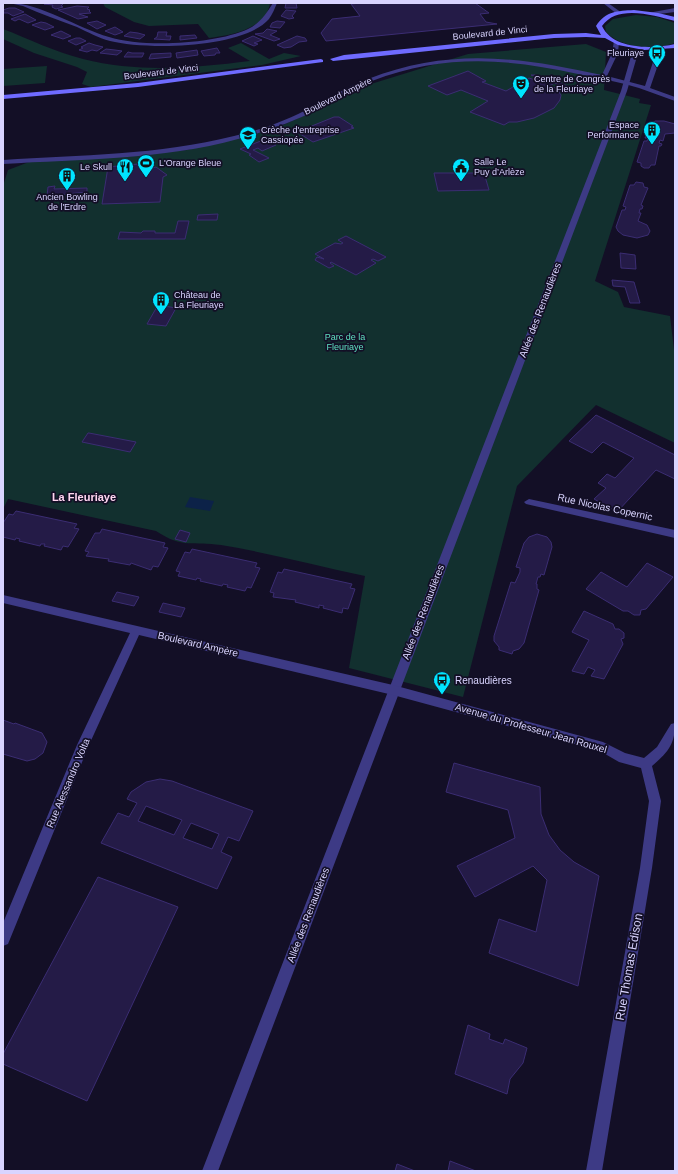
<svg xmlns="http://www.w3.org/2000/svg" width="678" height="1174" viewBox="0 0 678 1174" font-family="Helvetica,sans-serif">
  <style>
    .green { fill: #12302f }
    .water { fill: #0c2248 }
    .building { fill: #241b47; stroke: #3b2d73; fill-rule: evenodd }
    .lines { fill: none; stroke-linecap: round; stroke-linejoin: round }
    .pedestrian { fill: #3d3a85; fill-rule: evenodd }
    .minor { fill: #3d3a85; fill-rule: evenodd }
    .tertiary { fill: #3d3a85; fill-rule: evenodd }
    .secondary { fill: #6f6bff; fill-rule: evenodd }
    .labels { text-anchor: middle; dominant-baseline: central; stroke-width: 3.5; stroke-linejoin: round; paint-order: stroke }
    .far-street-label { font-size: 9px; fill: #d9d4ff; stroke: #130f26 }
    .far-poi-label { font-size: 9px; fill: #d9d4ff; stroke: #130f26; text-anchor: start }
    .far-park-label { font-size: 9px; fill: #5fe0c0; stroke: #130f26 }
    .street-label { font-size: 10px; fill: #d9d4ff; stroke: #130f26 }
    .poi-label { font-size: 10px; fill: #d9d4ff; stroke: #130f26; text-anchor: start }
    .neighbourhood-label { font-size: 11px; font-weight: bold; fill: #ffd6f0; stroke: #130f26 }
    .near-street-label { font-size: 12px; fill: #d9d4ff; stroke: #130f26 }
  </style>
  <rect width="100%" height="100%" fill="#130f26"/>
  <!-- green -->
  <path class="green" d="M103,3H270C266,29 231,35 209,38L198,24L149,26L134,22L105,7Z
    M636,15L657,17L675,23V43C655,50 622,49 606,32L605,26L613,19Z
    M3,29C29,39 55,52 83,59C139,73 194,68 250,61L228,48L241,43L269,59L284,53L301,56L262,65L91,87L82,84L87,72L77,67L34,53L3,39Z
    M586,44L606,52L604,90L640,99L639,103L651,105L595,281L618,292L624,307L670,316L675,358V443L596,405L517,486L463,697L349,668L365,576C317,566 269,553 221,545C193,541 183,549 156,531L8,499L3,509V186L8,170L29,162L187,150L274,129L330,104L358,88L468,54Z
    M47,66L45,83L3,86V69Z"/>
  <!-- water -->
  <path class="water" d="M190,497L214,501L210,511L185,507Z"/>
  <!-- building -->
  <path class="building" d="M64,3L61,6L63,7L56,9L52,7L53,5L44,4Z
    M286,3H296L297,8H285Z
    M361,3H475L489,13L480,14L486,22L497,24L326,41L321,33L332,19L360,16L351,4Z
    M77,6L89,7L87,9L90,10L89,11L91,13L79,14L88,17L78,19L58,10Z
    M9,8H15L24,12L13,16L8,13H3V10Z
    M286,10L296,11L292,16L294,18L289,19L281,16Z
    M25,14L36,20L28,23L19,19L15,21L11,19Z
    M97,21L106,25L97,29L87,23Z
    M277,21L285,22L280,28L270,27L272,23Z
    M41,22L46,23L54,27L45,30L32,25Z
    M115,27L123,32L115,35L105,31Z
    M267,29L277,31L270,35L280,39L274,41L255,34L263,33Z
    M61,31L71,36L63,39L51,35Z
    M130,32L138,33L145,35L140,39L124,36Z
    M158,32H167L166,36H171L170,40L154,39L157,37Z
    M195,35L197,38L180,40V36Z
    M253,36L262,40L254,43L258,44L254,46L242,41Z
    M297,36L305,38L307,41L299,42L291,47L284,48L277,45Z
    M76,38H80L86,41L76,45L68,41Z
    M89,43L95,45L103,47L97,51L92,50L87,52L79,50L83,48L81,47Z
    M217,48L220,53H216L215,55L204,56L201,51Z
    M106,49L115,50L122,51L117,55L100,53Z
    M197,50L198,55L177,58L176,53Z
    M128,52L132,53H144L142,57H124Z
    M171,53V57L149,59L151,54Z
    M468,71L486,81L482,82L506,91L529,78L535,80L539,78L531,75H535L554,79L578,92L554,83L550,86L562,90L559,92L561,95L560,100L554,108L534,118L517,122H509L504,125L470,112L488,101L461,90L447,95L428,86Z
    M334,117H339L353,126L351,127L354,128L313,142L297,132Z
    M655,121H664L675,124V133L665,134L663,141L660,140L659,143L662,144L661,146H659L655,165H651L649,168H644L641,166V163L637,162L644,141H647L648,138H645L650,125Z
    M266,139L276,145L262,151L258,148L253,150L269,158L259,162L249,155L251,154L240,149Z
    M148,163L152,168L156,167L167,175L163,177L160,202L102,204L108,167Z
    M434,173H484L489,190L438,191Z
    M636,182L643,183L644,187L648,188L641,205L643,206L642,209H640L639,213H641L638,221L647,225L650,231L648,235L637,238L623,235L618,231L616,227L622,210H625L626,207L623,206L630,185H634Z
    M55,186L54,189L87,188V192L47,196L48,187Z
    M218,214L217,220H197L198,215Z
    M178,221H189L185,239H118L120,232L141,233L143,231H155V233H175Z
    M346,236L386,257L378,261L373,259L371,260L376,263L356,275L331,262L330,263L334,266L329,268L315,260L317,257L324,259L315,254L335,243L341,244L343,243L338,240Z
    M620,253L635,255L636,269L621,268Z
    M612,280L634,282L640,303H630L625,287L613,286Z
    M158,305L176,308L166,326L147,324Z
    M596,415L675,455V479L656,470L617,512L594,499L606,488L598,483L607,474L615,478L634,458L603,442L592,453L569,441Z
    M88,433H89L136,442L130,452L82,442Z
    M16,511L77,524L74,528L79,529L68,547L63,546L61,550L44,546L45,544H41L40,546L19,541L20,539L16,538L15,540L3,537V523L9,514L13,515Z
    M102,529L165,543L163,547L168,548L158,567L153,566L151,570L131,563L130,565L108,561L109,559L86,556L89,552L85,551L95,533H100Z
    M180,530L190,533L186,542L175,539Z
    M537,534L547,537L551,542L552,547L544,575L541,574L540,577H538L536,584H537V589L539,590L524,643L519,649L513,651L512,654L499,650V647L494,641V636L511,582L515,583L520,572V568L516,567L524,543L529,537Z
    M192,549L257,563L255,567L260,568L251,588L247,587L245,591L227,587L228,585L223,584L222,586L200,581L201,579L197,578L196,580L178,576L180,572L176,571L185,552L190,553Z
    M647,563L673,577L646,609L641,610L640,615H634L628,611H623L586,589L601,572L627,587Z
    M284,569L352,584L350,588L355,589L348,609L343,608L342,613L323,608L324,606L319,605V608L295,602L296,600L273,597L274,593L270,592L278,572L282,573Z
    M117,592L139,597L134,606L112,601Z
    M163,603L185,608L181,617L159,612Z
    M584,611L613,624L615,629H619L624,633V638L621,639L623,644L604,679L591,676L595,670L588,667L584,674L572,671L589,640L572,632Z
    M3,720L14,724L15,723L42,733L47,742L43,753L35,759L27,761L3,754Z
    M454,763L540,787L541,814L549,835L560,850L574,862L599,876L578,986L489,953L499,919L536,932L547,880L533,866L475,897L457,866L515,838L508,810L446,792Z
    M160,779L172,781L253,811L239,841L228,837L221,852L232,857L217,889L101,843L118,813L129,817L137,803L127,799L131,792L146,782ZM146,806L182,820L174,835L138,821ZM191,823L219,834L212,849L183,838Z
    M98,877L178,907L87,1101L3,1064V1054Z
    M468,1025L490,1034L489,1039L503,1044L505,1039L527,1048L523,1063L510,1079L507,1094L455,1074Z
    M450,1161L476,1171H448Z
    M397,1164L415,1171H395Z"/>
  <g class="lines">
    <!-- pedestrian -->
    <path class="pedestrian" d="M635,51L638,53L627,91L218,1171H202L621,91L632,53Z"/>
    <!-- minor -->
    <path class="minor" d="M9,3C40,3 78,28 109,37C143,48 216,44 248,29C260,23 266,14 273,3H277C275,8 272,15 269,19C243,49 146,50 110,41C98,38 88,32 77,27C59,20 41,14 23,6Z
      M603,3H608L622,13L617,14Z
      M614,41L619,42L618,53L607,76L645,86L654,59L662,47H666L660,59L650,88L675,97V101C663,97 651,92 639,88C619,82 598,78 578,74C506,58 443,54 372,81C353,88 335,100 317,110C292,122 265,132 238,139C162,160 81,159 3,164V160C80,155 159,155 234,136C261,130 288,120 312,107C331,98 348,86 368,79C450,47 519,57 602,75L612,53Z
      M529,499L675,530V538L526,504L524,502Z
      M3,595L393,685L603,742L625,753L644,758L657,747L671,724L675,723C675,745 668,752 652,766L661,801L652,868L602,1171H586L640,868L649,801L641,768L619,762L600,751L393,695L139,635L89,745L8,944L3,946V923L77,745L130,633L3,603Z"/>
    <!-- tertiary -->
    <path class="tertiary" d="M675,8V12L651,15L648,13Z"/>
    <!-- secondary -->
    <path class="secondary" d="M634,10L658,13L675,17V21C653,15 617,4 602,26C613,50 653,49 675,44V48L644,50L618,45L605,38L586,37L554,38L333,61L330,59L344,55L554,34L586,33L601,35L596,26C606,11 617,11 634,10Z
      M321,59L323,60V62L138,87L3,99V95L138,83Z"/>
  </g>
  <!-- icons -->
  <defs>
    <g id="bus-pin" transform="scale(0.9)"><path d="M0 17L-7.5 6A9.5 9.5 0 1 1 7.5 6Z" fill="#00e5ff" stroke="#130f26"/><path d="M-5-6H5V4H4V6H2V4H-2V6H-4V4H-5ZM-3.5-4V0h7V-4ZM-3.5 1.2v1.5H-2V1.2ZM2 1.2v1.5H3.5V1.2Z" fill="#111"/></g>
    <g id="theatre-pin" transform="scale(0.9)"><path d="M0 17L-7.5 6A9.5 9.5 0 1 1 7.5 6Z" fill="#00e5ff" stroke="#130f26"/><path d="M-5-5.5Q0-4 5-5.5V0Q5 5 0 6Q-5 5-5 0ZM-3.3-2.5H-1v1.5H-3.3ZM1-2.5H3.3v1.5H1ZM-2.8 1Q0 5.5 2.8 1Z" fill="#111"/></g>
    <g id="building-pin" transform="scale(0.9)"><path d="M0 17L-7.5 6A9.5 9.5 0 1 1 7.5 6Z" fill="#00e5ff" stroke="#130f26"/><path d="M-4-6H4V6H1V3H-1V6H-4ZM-2.5-4.3h1.7v1.8h-1.7ZM.8-4.3h1.7v1.8H.8ZM-2.5-1h1.7V.8h-1.7ZM.8-1h1.7V.8H.8Z" fill="#111"/></g>
    <g id="school-pin" transform="scale(0.9)"><path d="M0 17L-7.5 6A9.5 9.5 0 1 1 7.5 6Z" fill="#00e5ff" stroke="#130f26"/><path d="M0-5L7-2L0 1L-7-2ZM-4 1L0 2.5L4 1V4Q0 6-4 4Z" fill="#111"/></g>
    <g id="stadium-pin" transform="scale(0.9)"><path d="M0 17L-7.5 6A9.5 9.5 0 1 1 7.5 6Z" fill="#00e5ff" stroke="#130f26"/><path d="M0-5a6.5 5 0 1 0 0 10a6.5 5 0 1 0 0-10ZM-3.5-1.8h7v3.6h-7Z" fill="#111"/></g>
    <g id="restaurant-pin" transform="scale(0.9)"><path d="M0 17L-7.5 6A9.5 9.5 0 1 1 7.5 6Z" fill="#00e5ff" stroke="#130f26"/><path d="M-5-6h1v4h1v-4h1v4h1v-4h1v5L-1.5 .5V6h-2V.5L-5-1ZM5-6V6H3V1.5H1.5Q1.5-4 5-6Z" fill="#111"/></g>
    <g id="civic-pin" transform="scale(0.9)"><path d="M0 17L-7.5 6A9.5 9.5 0 1 1 7.5 6Z" fill="#00e5ff" stroke="#130f26"/><path d="M-.6-6.5H3V-4.5H.6V-3L4-1V1h2V6H-6V1h2V-1L-.6-3ZM-1.2 2.5V6h2.4V2.5Z" fill="#111"/></g>
  </defs>
  <g fill-rule="evenodd">
    <use href="#bus-pin" x="657" y="53"/>
    <use href="#theatre-pin" x="521" y="84"/>
    <use href="#building-pin" x="652" y="130"/>
    <use href="#school-pin" x="248" y="135"/>
    <use href="#stadium-pin" x="146" y="163"/>
    <use href="#restaurant-pin" x="125" y="167"/>
    <use href="#civic-pin" x="461" y="167"/>
    <use href="#building-pin" x="67" y="176"/>
    <use href="#building-pin" x="161" y="300"/>
    <use href="#bus-pin" x="442" y="680"/>
  </g>
  <g class="labels">
    <!-- far-street labels -->
    <g class="far-street-label">
      <text transform="translate(490 33) rotate(-6)">Boulevard de Vinci</text>
      <text transform="translate(161 72) rotate(-7)">Boulevard de Vinci</text>
      <text transform="translate(338 96) rotate(-26)">Boulevard Ampère</text>
    </g>
    <!-- far-poi labels -->
    <g class="far-poi-label">
      <text x="644" y="53" text-anchor="end">Fleuriaye</text>
      <text x="534" y="79">Centre de Congrès<tspan x="534" dy="10">de la Fleuriaye</tspan></text>
      <text x="639" y="125" text-anchor="end">Espace<tspan x="639" dy="10">Performance</tspan></text>
      <text x="261" y="130">Crèche d'entreprise<tspan x="261" dy="10">Cassiopée</tspan></text>
      <text x="474" y="162">Salle Le<tspan x="474" dy="10">Puy d’Arlèze</tspan></text>
      <text x="159" y="163">L'Orange Bleue</text>
      <text x="112" y="167" text-anchor="end">Le Skull</text>
      <text x="67" y="197" text-anchor="middle">Ancien Bowling<tspan x="67" dy="10">de l'Erdre</tspan></text>
      <text x="174" y="295">Château de<tspan x="174" dy="10">La Fleuriaye</tspan></text>
    </g>
    <!-- far-park labels -->
    <g class="far-park-label">
      <text x="345" y="337">Parc de la<tspan x="345" dy="10">Fleuriaye</tspan></text>
    </g>
    <!-- street labels -->
    <g class="street-label">
      <text transform="translate(540 310) rotate(-69)">Allée des Renaudières</text>
      <text transform="translate(605 507) rotate(12)">Rue Nicolas Copernic</text>
      <text transform="translate(423 612) rotate(-69)">Allée des Renaudières</text>
      <text transform="translate(198 644) rotate(13)">Boulevard Ampère</text>
      <text transform="translate(531 728) rotate(16)">Avenue du Professeur Jean Rouxel</text>
      <text transform="translate(68 783) rotate(-67)">Rue Alessandro Volta</text>
      <text transform="translate(308 915) rotate(-69)">Allée des Renaudières</text>
    </g>
    <!-- poi labels -->
    <g class="poi-label">
      <text x="455" y="680">Renaudières</text>
    </g>
    <!-- neighbourhood labels -->
    <g class="neighbourhood-label">
      <text x="84" y="497">La Fleuriaye</text>
    </g>
    <!-- near-street labels -->
    <g class="near-street-label">
      <text transform="translate(629 967) rotate(-80)">Rue Thomas Edison</text>
    </g>
  </g>
  <!-- border -->
  <rect width="678" height="1174" fill="none" stroke="#d9d4ff" stroke-width="8"/>
</svg>
